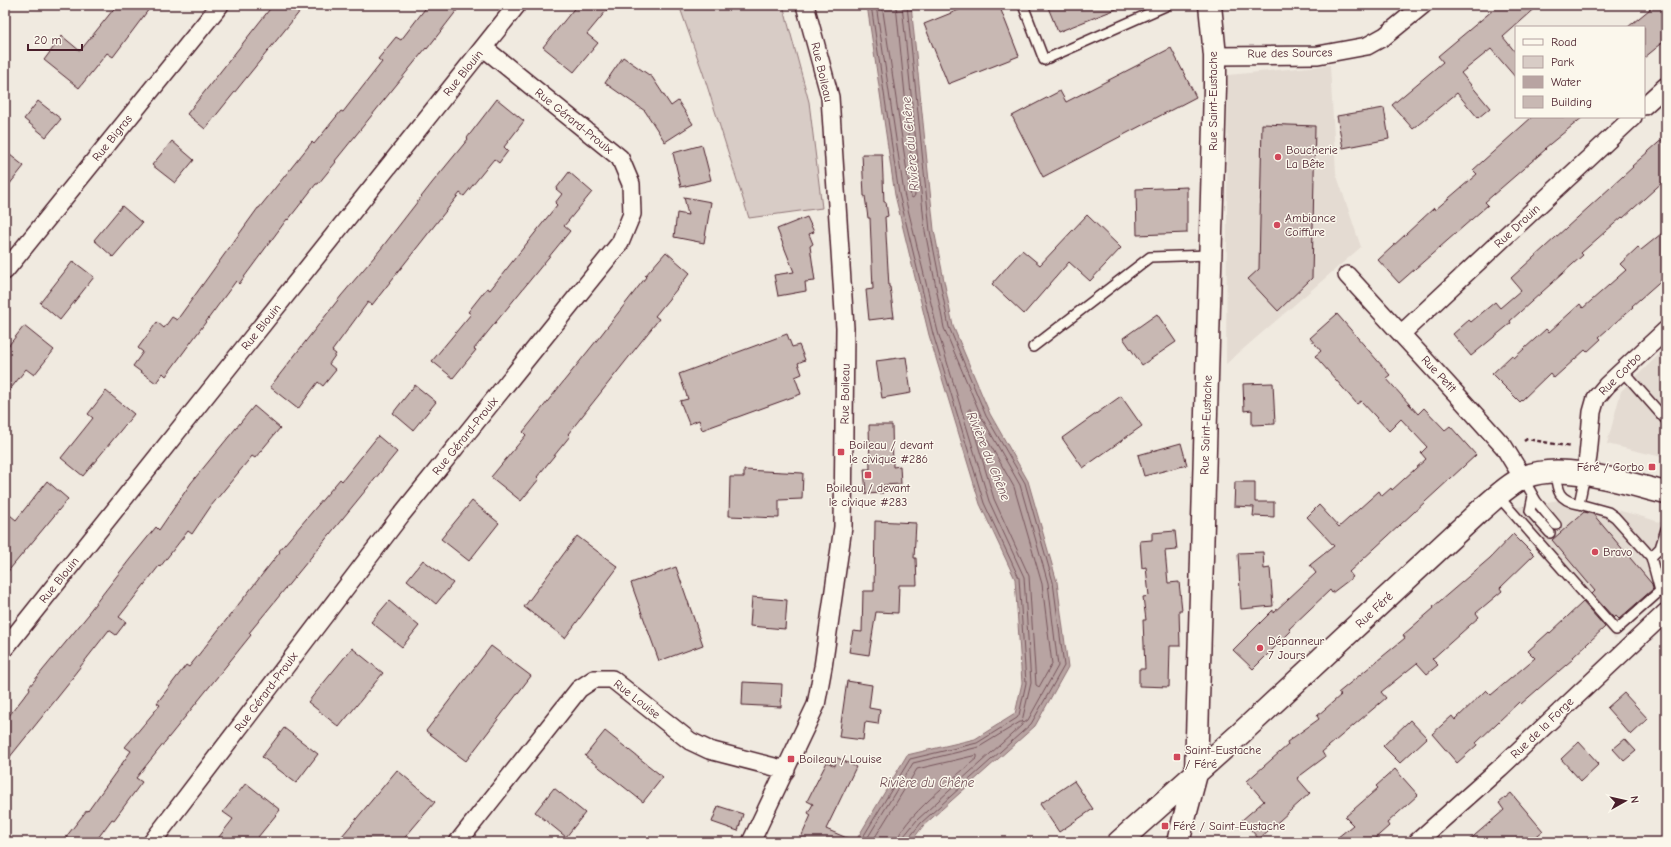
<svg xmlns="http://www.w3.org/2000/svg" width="1671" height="847" viewBox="0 0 1671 847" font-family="'Comic Neue',sans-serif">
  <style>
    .built { fill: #e4dbd2 }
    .green { fill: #d8ccc6; stroke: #917678 }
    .water { fill: #b8a4a2; stroke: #8c6f72 }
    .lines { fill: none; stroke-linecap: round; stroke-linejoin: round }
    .shore { stroke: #76545b; stroke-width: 1 }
    .building { fill: #c8b8b3; stroke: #4a1f2b }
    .service-casing { stroke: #4a1f2b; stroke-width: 12 }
    .minor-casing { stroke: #4a1f2b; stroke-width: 20 }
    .tertiary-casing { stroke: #4a1f2b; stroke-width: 25 }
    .path { stroke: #4a1f2b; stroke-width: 2.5; stroke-dasharray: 4 3; stroke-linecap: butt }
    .service { stroke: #fbf7ec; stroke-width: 9 }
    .minor { stroke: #fbf7ec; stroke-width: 17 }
    .tertiary { stroke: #fbf7ec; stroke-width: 22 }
    .poi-dot { fill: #d1495b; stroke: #fbf7ec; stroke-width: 1.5 }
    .labels { text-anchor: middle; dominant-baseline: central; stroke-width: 3; stroke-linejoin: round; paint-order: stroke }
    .street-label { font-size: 12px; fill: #4a1f2b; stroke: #fbf7ec }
    .poi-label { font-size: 12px; fill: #4a1f2b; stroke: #fbf7ec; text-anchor: start }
    .water-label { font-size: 13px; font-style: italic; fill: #704e55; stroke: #fbf7ec }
  </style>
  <rect width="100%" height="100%" fill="#f0eae0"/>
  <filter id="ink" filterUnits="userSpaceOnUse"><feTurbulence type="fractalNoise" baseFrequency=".025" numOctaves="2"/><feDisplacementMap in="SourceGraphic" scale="8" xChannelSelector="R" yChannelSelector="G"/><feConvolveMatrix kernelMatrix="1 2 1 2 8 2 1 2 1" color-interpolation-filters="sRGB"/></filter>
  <g filter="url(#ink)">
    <!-- built -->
    <path class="built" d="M1330,65L1336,173L1361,247L1226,364L1228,75Z
      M1666,348V458L1607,444L1621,391Z
      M1571,498L1640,516L1666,524V595L1615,639L1504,512L1517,507Z"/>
    <!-- green -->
    <path class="green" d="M679,5H783L809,102L822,208L749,218L703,73Z"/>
    <!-- water -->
    <path class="water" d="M867,5H911L934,230L953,326L990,414L1028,481L1057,582L1068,667L1035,726L923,826L911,842H855L907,755L975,739L1015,714L1022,683L1015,579L980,504L929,335L895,195Z"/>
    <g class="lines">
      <!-- shore -->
      <path class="shore" d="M876,5L904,193L938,332L989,501L1024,577L1031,683L1022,721L1024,723L1028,720L1058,666L1048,583L1020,485L982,418L944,328L925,231L902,5
        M882,5L910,192L911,197L913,198L915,195L896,5
        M907,5L930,231L949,327L986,416L1025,483L1053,582L1064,666L1031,724L921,823L909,838L908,842
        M970,409L1014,487L1042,584L1052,664L1039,687L1036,685L1029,576L994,499L968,411Z
        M860,842L910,759L977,743L1017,718L1019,715L1026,683L1019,578L984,503L933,334L899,194L871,5
        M865,842L913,763L979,747L1020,722H1022V725L917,820L904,836L903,842
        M872,842L917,769L977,755V758C960,773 898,822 897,842"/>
    </g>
    <!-- building -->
    <path class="building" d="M117,5H152L113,57L107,53L79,88L44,60L62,36L80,51Z
      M273,5H305L205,129L187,114Z
      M428,5H461L427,49L426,48L335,161L336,162L318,184H316L288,220L287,219L239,284L236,281L166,376L163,373L156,383L133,366L143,352L138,348L157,322L164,328L172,317L177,320L258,208H259L312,142L314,144L341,111L343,112L382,62L378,59L396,37L401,40Z
      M577,5H611L587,34L598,43L574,72L543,47Z
      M971,5H999L1019,56L948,84L924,24Z
      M1047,5H1124V6L1058,32Z
      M1499,5H1539L1503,37L1516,53V78L1491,49L1461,73L1490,108L1478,118L1457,93L1413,129L1392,105L1443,62L1438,56Z
      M1655,5H1666V40L1644,58V27H1628Z
      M1171,48L1196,97L1043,177L1012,116L1060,91L1066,102Z
      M623,57L652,77L671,106L678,101L693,124L665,142L645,111L605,83Z
      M497,99L524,121L504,147L508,151L499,163L494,159L464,196L460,193L372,305L368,302L332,351L336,354L329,364L336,370L323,386L318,382L298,409L270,387L341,296L380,250L432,183L468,139L467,138Z
      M38,101L61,119L46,137L24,119Z
      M1384,108L1389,139L1343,148L1337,116Z
      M1532,117H1583L1545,148L1546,149L1485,202L1488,205L1399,283L1378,260L1434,208L1435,210L1477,174L1473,170Z
      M1262,124L1315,126L1312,278L1278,311L1248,279L1259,269Z
      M1666,136V179L1623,218L1622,217L1581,253L1583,255L1510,321L1511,323L1471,356L1453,334L1469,320L1471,322L1495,302L1500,308L1521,290L1511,278L1633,167L1632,166Z
      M172,141L194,160L175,183L152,165Z
      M702,145L711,180L681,187L673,153Z
      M5,151L24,166L5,190Z
      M862,154H882L884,202H886L888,216L885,217L889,287H890L894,317L869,320L866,290L873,289L870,218H868L865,196H864Z
      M569,172L592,192L564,226L570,231L474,349L476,350L453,378L432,361L471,314L468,312L487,288L490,290L557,205L555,203L562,194L556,189Z
      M1187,187V233L1137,235L1136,189Z
      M684,197L711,202L704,243L674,237L677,213L688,215Z
      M122,206L142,223L113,257L94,240Z
      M1087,215L1121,248L1090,281L1069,262L1024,314L992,284L1022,250L1040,265Z
      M807,217L814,232L809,234L813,244L810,246L815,281L805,282L806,291L778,296L774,275L794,272L777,229Z
      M1666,230V276L1632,306L1633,307L1599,337L1601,339L1587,352L1585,350L1554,378L1550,373L1520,402L1492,374L1512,355L1514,358L1546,329L1549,332L1580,304L1583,308L1626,270L1620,264L1638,247L1641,250Z
      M666,252L690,273L655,316L659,319L568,434L570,436L537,477L539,479L521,501L491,477L526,435L523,432L601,335L646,277L645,276Z
      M73,261L94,277L60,320L40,303Z
      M1157,314L1176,342L1142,365L1123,338Z
      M1337,314L1390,375L1386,378L1418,414L1424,408L1445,430L1450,426L1476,455L1349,572L1353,577L1332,593L1330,590L1289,629L1291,631L1253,669L1233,650L1273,610V613L1316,573L1310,565L1334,546L1307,517L1319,505L1339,527L1379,491L1382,496L1391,488L1392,490L1426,459L1421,453L1427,447L1401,419L1389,431L1361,401L1357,404L1315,356L1321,351L1310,338Z
      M24,326L54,350L34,375L26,369L5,396V350Z
      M787,334L792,347L799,345L805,360L798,363L802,374L795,377L801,394L702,430L699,420L689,424L680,401L688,399L679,374Z
      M906,357L911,393L882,398L876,361Z
      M1273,383L1275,424L1252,425V410L1244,411L1243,384Z
      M415,385L436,402L413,430L393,413Z
      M106,391L134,414L83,476L61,458L93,418L88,414Z
      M1121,396L1142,426L1083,468L1062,438Z
      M254,406L280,428L255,458L252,456L211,506L192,534L188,531L160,567L159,566L119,617L126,622L116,635L109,630L73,676L74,677L5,763V721L30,689L29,687L89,614L88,613L130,559L156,527L159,530L191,483Z
      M869,425H892L893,467L900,466L901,484L883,485V493L866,494L864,469H870Z
      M378,436L397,452L249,633L251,635L136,778L142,782L114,820L112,819L95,842H62L87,810L88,811L131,751L125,747L160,705L157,703L186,665L189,667L280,552L279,551L340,479L342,481Z
      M1181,443L1187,465L1144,476L1138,455Z
      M744,470L803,473L802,499L779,500V518L729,516L730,477H744Z
      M47,481L68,499L5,575V511L16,520Z
      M1235,482H1255V502H1274V517L1253,516L1254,507L1234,506Z
      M472,501L499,523L469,561L441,539Z
      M1584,512L1593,514L1652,584L1653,589L1619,619L1616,616L1614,618L1592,594L1595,591L1552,540Z
      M875,521L916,523L914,558H916L917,585H899L898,613L876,612L869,655L849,652L853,631L862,632L863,591H874Z
      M1175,531L1177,550L1165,551L1168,583L1179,582L1182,610H1179L1180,646H1170L1169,687L1139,686V669H1145L1143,620H1146L1143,597L1149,596L1146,567L1142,568L1140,541L1152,540V533Z
      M1513,534L1534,555L1500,588L1502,591L1476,613L1479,617L1432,659L1438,665L1427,674L1417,663L1381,692L1386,698L1322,752L1325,757L1297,778L1310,793L1259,839L1242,820L1264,801L1247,781L1288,745L1287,742L1319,719L1317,716L1341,695L1338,693L1405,638L1403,635L1434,608L1433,607L1490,558Z
      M577,536L618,567L565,638L524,607Z
      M1263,552L1264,569L1270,568L1273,606L1241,609L1238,553Z
      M423,560L453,583L436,604L407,580Z
      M676,567L703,645L659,661L631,583Z
      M752,597L787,600L785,629L750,626Z
      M389,601L419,626L402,647L371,622Z
      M1583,602L1605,627L1572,658L1573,659L1545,683L1521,704L1519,702L1476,743L1477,745L1457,763L1432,734L1452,716L1455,720L1486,690L1491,695L1535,658L1528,651L1549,632L1550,633Z
      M491,646L531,676L466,761L426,731Z
      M352,648L383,673L339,727L308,702Z
      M847,681L872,685L869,708L880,710L878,724L865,722L863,740L839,737Z
      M743,682L782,684L781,707L742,705Z
      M1624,693L1648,719L1631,735L1607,708Z
      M1410,720L1427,738L1400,763L1383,746Z
      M284,728L318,754L296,783L262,757Z
      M605,731L663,777L643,802L585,756Z
      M1625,739L1636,751L1624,761L1613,749Z
      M1579,742L1599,764L1581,781L1561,759Z
      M836,757L856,767L826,829L856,842H799L811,815L808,813L813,804L807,801L827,762L835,766Z
      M1395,769L1418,795L1387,823L1389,826L1371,842H1332L1353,825L1345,817L1378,788L1376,786Z
      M397,770L435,802L401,842H337Z
      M1074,781L1093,809L1059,832L1040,804Z
      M246,783L280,810L254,842H215L233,819L223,812Z
      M554,788L585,813L566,837L535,812Z
      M1511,793L1543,831L1529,842H1467L1504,810L1499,803Z
      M718,806L743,814L738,831L712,822Z"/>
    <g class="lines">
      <!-- service casing -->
      <g class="service-casing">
        <path id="service" d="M1023,5L1044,60L1168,5
          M1033,347L1150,257L1210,255
          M1622,370L1666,420
          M1555,472C1557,491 1558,500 1579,504
          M1585,475L1579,504L1608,512L1615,517L1651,557L1660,548L1666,529
          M1523,478L1536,501L1556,525
          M1498,496L1616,630L1660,591L1651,557
          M1533,496L1530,511L1550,533"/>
      </g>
      <!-- minor casing -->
      <g class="minor-casing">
        <path id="minor" d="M1215,56L1318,55L1367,46L1385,36L1423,5
          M1644,106L1666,86
          M5,271L220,5
          M1347,275L1459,397L1504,447L1523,478
          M1401,334L1633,117
          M1585,475L1588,456L1592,412L1596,398L1607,385L1666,330
          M5,648L517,5
          M152,842L401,515L620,243L632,214L631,184L620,158L484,48
          M458,842L579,689L594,679H612L690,741L709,750L786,770
          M751,842L816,705L823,667L843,527L845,328L830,97L805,5
          M1417,842L1500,768L1666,612"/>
      </g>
      <!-- tertiary casing -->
      <g class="tertiary-casing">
        <path id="tertiary" d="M1119,842L1241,733L1481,510C1494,499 1509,484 1525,477C1562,461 1628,484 1666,493
          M1178,842L1196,774L1215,88V56L1210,5"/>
      </g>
      <!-- path -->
      <path class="path" d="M1524,441L1527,439L1571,447"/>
      <!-- service -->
      <use href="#service" class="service"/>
      <!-- minor -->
      <use href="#minor" class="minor"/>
      <!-- tertiary -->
      <use href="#tertiary" class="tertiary"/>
    </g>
  </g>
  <!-- markers -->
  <g class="poi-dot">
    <circle cx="1278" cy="157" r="4"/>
    <circle cx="1277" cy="225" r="4"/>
    <rect x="837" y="448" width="8" height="8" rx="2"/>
    <rect x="1648" y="463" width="8" height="8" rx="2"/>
    <rect x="864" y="471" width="8" height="8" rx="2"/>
    <circle cx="1595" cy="552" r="4"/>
    <circle cx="1260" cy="648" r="4"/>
    <rect x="1173" y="753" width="8" height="8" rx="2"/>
    <rect x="787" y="755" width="8" height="8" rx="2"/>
    <rect x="1161" y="822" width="8" height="8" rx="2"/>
  </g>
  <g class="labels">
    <!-- street labels -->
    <g class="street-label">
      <text transform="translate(1290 53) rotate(-1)">Rue des Sources</text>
      <text transform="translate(822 72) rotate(77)">Rue Boileau</text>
      <text transform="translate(463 73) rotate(-51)">Rue Blouin</text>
      <text transform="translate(1213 101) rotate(-90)">Rue Saint-Eustache</text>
      <text transform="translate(574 121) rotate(39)">Rue Gérard-Proulx</text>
      <text transform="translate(112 138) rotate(-51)">Rue Bigras</text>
      <text transform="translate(1517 226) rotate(-43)">Rue Drouin</text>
      <text transform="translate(261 327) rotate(-51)">Rue Blouin</text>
      <text transform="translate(1439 374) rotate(47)">Rue Petit</text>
      <text transform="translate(1620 374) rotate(-45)">Rue Corbo</text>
      <text transform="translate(845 394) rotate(-89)">Rue Boileau</text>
      <text transform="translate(1206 425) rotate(-88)">Rue Saint-Eustache</text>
      <text transform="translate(465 436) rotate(-51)">Rue Gérard-Proulx</text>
      <text transform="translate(59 580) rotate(-51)">Rue Blouin</text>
      <text transform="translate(1374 610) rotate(-43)">Rue Féré</text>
      <text transform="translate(266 692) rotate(-53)">Rue Gérard-Proulx</text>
      <text transform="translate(637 699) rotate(38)">Rue Louise</text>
      <text transform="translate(1542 728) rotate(-44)">Rue de la Forge</text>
    </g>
    <!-- poi labels -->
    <g class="poi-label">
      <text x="1286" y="150">Boucherie<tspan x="1286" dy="14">La Bête</tspan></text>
      <text x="1285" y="218">Ambiance<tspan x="1285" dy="14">Coiffure</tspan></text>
      <text x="849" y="445">Boileau / devant<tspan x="849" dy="14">le civique #286</tspan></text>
      <text x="1644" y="467" text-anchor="end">Féré / Corbo</text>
      <text x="868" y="488" text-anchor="middle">Boileau / devant<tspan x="868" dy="14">le civique #283</tspan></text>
      <text x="1603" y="552">Bravo</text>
      <text x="1268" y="641">Dépanneur<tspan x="1268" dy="14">7 Jours</tspan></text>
      <text x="1185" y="750">Saint-Eustache<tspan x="1185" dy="14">/ Féré</tspan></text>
      <text x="799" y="759">Boileau / Louise</text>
      <text x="1173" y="826">Féré / Saint-Eustache</text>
    </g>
    <!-- water labels -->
    <g class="water-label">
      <text transform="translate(910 144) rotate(-95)">Rivière du Chêne</text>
      <text transform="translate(989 456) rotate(68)">Rivière du Chêne</text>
      <text x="927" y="782">Rivière du Chêne</text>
    </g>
  </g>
  <!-- margin -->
  <rect width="1671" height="847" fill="none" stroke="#fbf7ec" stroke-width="20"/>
  <rect x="10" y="10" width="1651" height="827" fill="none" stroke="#4a1f2b" stroke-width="1.5" filter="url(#ink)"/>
  <!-- legend -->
  <rect x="1515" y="26" width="130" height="92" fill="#fbf7ec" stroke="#b4a19f"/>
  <rect x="1523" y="39" width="20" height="6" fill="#fbf7ec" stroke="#b4a19f"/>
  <text x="1551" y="46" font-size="12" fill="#4a1f2b">Road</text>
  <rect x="1523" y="56" width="20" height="12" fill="#d8ccc6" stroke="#b4a19f"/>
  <text x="1551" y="66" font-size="12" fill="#4a1f2b">Park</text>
  <rect x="1523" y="76" width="20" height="12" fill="#b8a4a2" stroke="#b4a19f"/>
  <text x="1551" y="86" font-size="12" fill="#4a1f2b">Water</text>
  <rect x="1523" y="96" width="20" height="12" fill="#c8b8b3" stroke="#b4a19f"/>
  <text x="1551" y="106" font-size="12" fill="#4a1f2b">Building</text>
  <!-- north arrow -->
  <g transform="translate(1625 801) rotate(82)" stroke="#fbf7ec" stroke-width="3" paint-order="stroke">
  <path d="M0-3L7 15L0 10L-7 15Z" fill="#4a1f2b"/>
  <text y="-6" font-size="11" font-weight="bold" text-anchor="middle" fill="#4a1f2b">N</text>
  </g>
  <!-- scale -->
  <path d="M28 44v6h54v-6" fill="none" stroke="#4a1f2b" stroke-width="2"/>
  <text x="34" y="44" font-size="12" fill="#4a1f2b" stroke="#fbf7ec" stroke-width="3" paint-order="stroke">20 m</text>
</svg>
